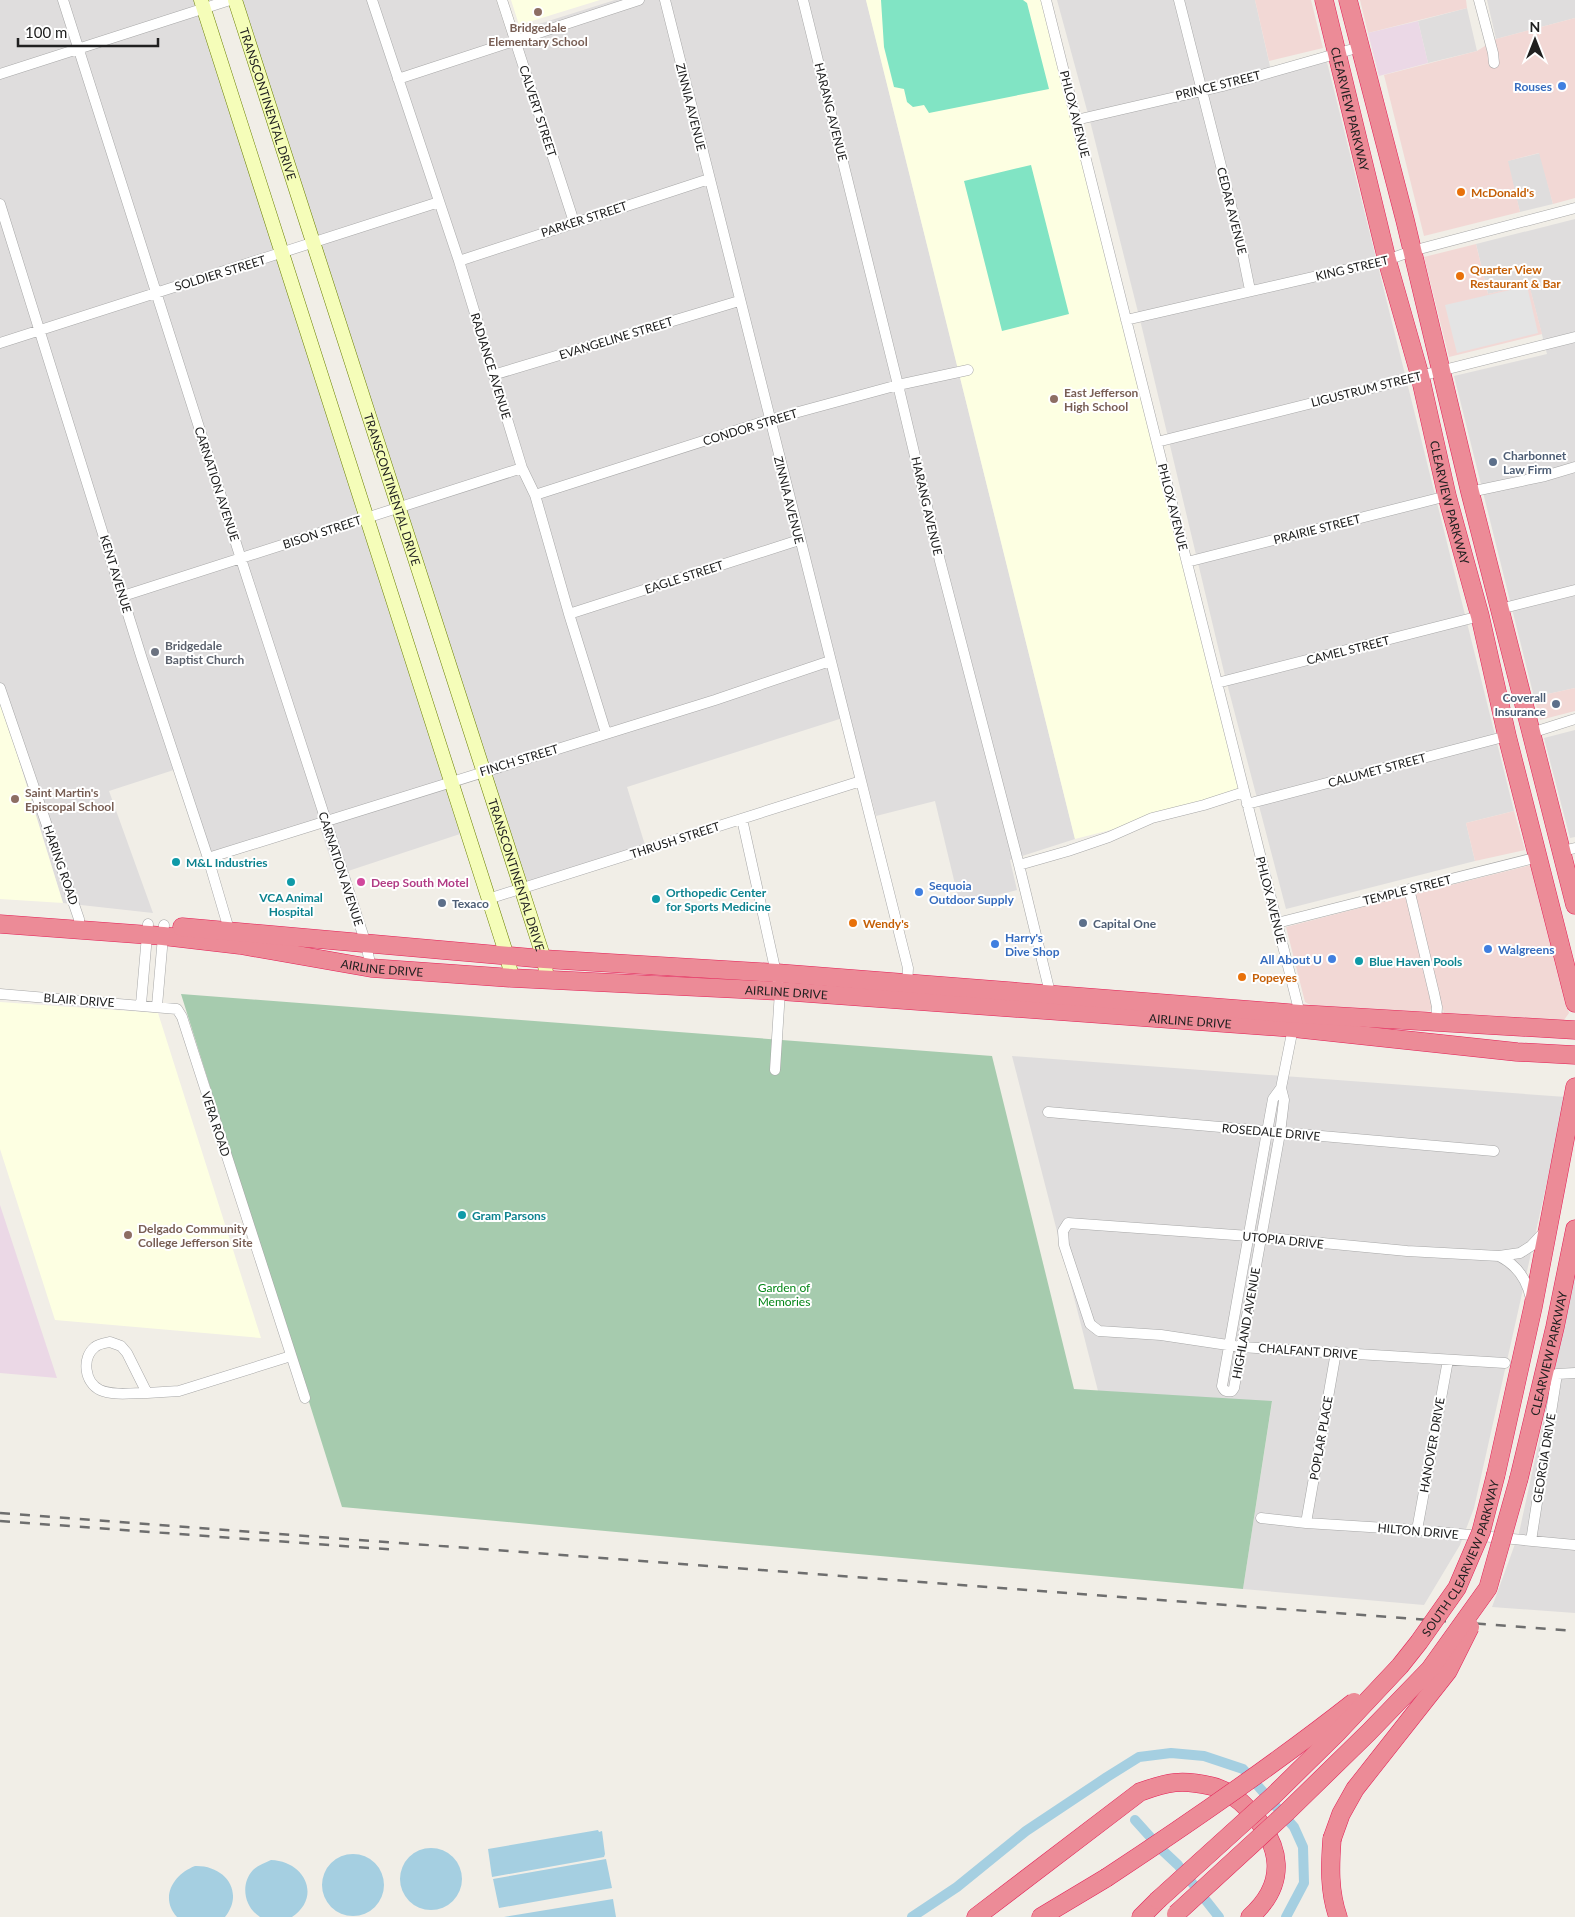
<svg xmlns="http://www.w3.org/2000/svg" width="1575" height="1917" viewBox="0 0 1575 1917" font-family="Lato,sans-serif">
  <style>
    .residential { fill: #dfdddd }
    .commercial { fill: #f2d8d5 }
    .industrial { fill: #ebd8e6 }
    .education { fill: #fdffe2 }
    .cemetery { fill: #a6cbae }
    .pitch { fill: #81e4c4 }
    .parking { fill: #e4e4e4 }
    .water { fill: #a5cfe1 }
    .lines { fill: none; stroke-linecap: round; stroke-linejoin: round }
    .stream { stroke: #a5cfe1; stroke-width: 2.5 }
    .canal { stroke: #a5cfe1; stroke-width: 10 }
    .street-casing { stroke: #a7a7a7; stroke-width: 11 }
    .secondary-casing { stroke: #697f00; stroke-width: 15 }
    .highway-casing { stroke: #e41f56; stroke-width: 19 }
    .street { stroke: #fff; stroke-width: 10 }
    .secondary { stroke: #f5fdb9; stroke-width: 14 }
    .highway { stroke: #ec8b97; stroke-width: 18 }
    .rail { stroke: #6e6e6e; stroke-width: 2.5; stroke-dasharray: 10 10; stroke-linecap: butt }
    .highway-bridge-casing { stroke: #e41f56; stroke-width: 19; stroke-linecap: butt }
    .highway-bridge { stroke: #ec8b97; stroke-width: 18 }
    .education-dot { fill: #8d6e63; stroke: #fff; stroke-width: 2 }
    .shop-dot { fill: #3f7fe0; stroke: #fff; stroke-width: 2 }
    .food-dot { fill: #e8710a; stroke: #fff; stroke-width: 2 }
    .service-dot { fill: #5c6f8a; stroke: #fff; stroke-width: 2 }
    .worship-dot { fill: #6b7280; stroke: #fff; stroke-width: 2 }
    .culture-dot { fill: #0f9aa8; stroke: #fff; stroke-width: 2 }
    .hotel-dot { fill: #d1479c; stroke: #fff; stroke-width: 2 }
    .labels { text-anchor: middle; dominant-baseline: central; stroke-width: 4; stroke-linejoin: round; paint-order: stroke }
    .education-label { font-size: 12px; font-weight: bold; fill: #785e54; stroke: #fff; text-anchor: start }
    .street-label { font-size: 12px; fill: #202020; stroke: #fff }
    .shop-label { font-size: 12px; font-weight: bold; fill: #366cbe; stroke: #fff; text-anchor: start }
    .food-label { font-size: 12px; font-weight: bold; fill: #c56008; stroke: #fff; text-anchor: start }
    .service-label { font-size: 12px; font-weight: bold; fill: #4e5e75; stroke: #fff; text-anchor: start }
    .worship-label { font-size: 12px; font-weight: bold; fill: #5b616d; stroke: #fff; text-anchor: start }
    .culture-label { font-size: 12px; font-weight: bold; fill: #0d838f; stroke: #fff; text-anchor: start }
    .hotel-label { font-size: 12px; font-weight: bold; fill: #b23c85; stroke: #fff; text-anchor: start }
    .park-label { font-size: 12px; fill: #068719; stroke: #fff }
  </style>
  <rect width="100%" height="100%" fill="#f1eee7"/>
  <!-- residential -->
  <path class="residential" d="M0,0H194L460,834L336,875L320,828L213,862L183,767L109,791L153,913L63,903L0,699Z
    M240,0H496L507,34L615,0H866L1075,839L1010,860L1017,890L960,905L935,801L876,816L849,716L627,787L645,845L524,883Z
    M1057,0H1255L1272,75L1327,62L1514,811L1466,823L1475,861L1286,909L1224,672L1142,328L1091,125Z
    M1487,0H1575V18L1496,39Z
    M1467,8L1477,51L1428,63L1418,21Z
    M1540,153L1553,204L1520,212L1507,161Z
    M1575,219V688L1534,697L1454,376L1547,354L1529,285L1488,294L1476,244Z
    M1575,730V837L1570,838L1544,738Z
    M1012,1056L1566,1097L1474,1508L1460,1545L1424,1605L1243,1589L1272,1402L1098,1391Z
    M1575,1274V1613L1492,1607L1519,1533Z"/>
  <!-- commercial -->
  <path class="commercial" d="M1255,0H1311L1323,48L1269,61Z
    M1360,0H1466L1467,8L1368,33Z
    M1575,18V198L1553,204L1539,153L1508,161L1520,212L1424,236L1384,75L1477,51L1496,39Z
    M1476,244L1488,294L1529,284L1542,334L1449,357L1424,257Z
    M1575,688V711L1540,720L1534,697Z
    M1514,811L1525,850L1475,861L1466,823Z
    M1531,865L1569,1013L1564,1020L1560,1021L1448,1016L1444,1013L1441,1003L1415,894Z
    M1406,896L1433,1004L1430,1011L1421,1013L1312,1006L1305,1002L1286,927Z"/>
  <!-- industrial -->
  <path class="industrial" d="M1418,21L1428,63L1379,76L1368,33Z
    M0,1205L57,1378L0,1373Z"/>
  <!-- education -->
  <path class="education" d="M511,0H600L519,25Z
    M866,0H1043L1240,797L1075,839Z
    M0,699L63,903L0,899Z
    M0,1002L158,1013L261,1338L55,1320L0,1149Z"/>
  <!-- cemetery -->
  <path class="cemetery" d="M181,994L992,1056L1074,1389L1272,1401L1243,1589L342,1507Z"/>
  <!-- pitch -->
  <path class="pitch" d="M881,0H1023L1027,3L1049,89L929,113L924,105L913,107L907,102L904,89L894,87L884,47Z
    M1031,165L1069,314L1002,331L964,181Z"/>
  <!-- parking -->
  <path class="parking" d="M1527,286L1538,333L1457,353L1445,305Z"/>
  <!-- water -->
  <path class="water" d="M598,1830L599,1832L602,1831L605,1854L604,1857L492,1877L488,1849Z
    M400 1879a31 31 0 1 1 62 0a31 31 0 1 1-62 0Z
    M322 1885a31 31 0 1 1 62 0a31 31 0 1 1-62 0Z
    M606,1859L612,1888L499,1908L493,1879Z
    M271,1860C305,1861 322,1897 292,1917H260C244,1907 240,1884 253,1870C258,1865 265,1863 271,1860Z
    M195,1866C225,1865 245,1892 225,1917H177C159,1897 174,1874 195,1866Z
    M613,1899L616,1917H504Z"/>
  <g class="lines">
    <!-- stream -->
    <path class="stream" d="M1168,1859L1170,1857
      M1171,1862L1173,1860"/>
    <!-- canal -->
    <path class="canal" d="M1135,1820L1162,1850L1178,1865L1219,1917
      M912,1917L957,1887L1026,1831L1107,1777L1139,1757L1171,1753L1204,1756L1243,1769L1294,1827L1303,1847L1304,1883L1286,1917"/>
    <!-- street casing -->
    <g class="street-casing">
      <path id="street" d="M63,0L241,559L366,944L371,968
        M372,0L459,261L522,468L535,495L569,614L606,733
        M502,0L574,222
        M665,0L908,968L907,986
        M803,0L898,385L940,561L1019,865L1051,997
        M1046,0L1300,1014L1293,1028L1281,1088L1273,1099L1267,1132L1222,1386C1224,1391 1226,1392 1232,1391L1234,1388L1280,1133L1284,1100L1281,1088
        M1179,0L1240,241L1250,290
        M1479,0L1493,53L1494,63
        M0,74L230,0
        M398,79L639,0
        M1076,120L1223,86L1360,47
        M0,204L142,659L208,858L230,933
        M459,261L709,179
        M1126,320L1387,260L1412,251L1575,208
        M0,343L439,202
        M493,375L739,301
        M1157,442L1575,337
        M1470,492L1545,476L1575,467
        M535,495L769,420L898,385L968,370
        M1187,562L1447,496
        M123,596L522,468
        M1500,609L1575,590
        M569,614L799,540
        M1217,683L1480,616
        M0,688L79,919V930
        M1531,733L1575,719
        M1247,804L1507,736
        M742,819L780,991L775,1070
        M1562,851L1575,848
        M208,858L715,700L830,661
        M1019,865L1068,851L1109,837L1152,818L1204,805L1244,792
        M1409,889L1434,993L1437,1007L1436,1023
        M488,899L861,781
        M1277,923L1538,857
        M0,994L177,1009L182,1017L305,1398
        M141,1004L148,924
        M157,1006L164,925
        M1048,1112L1494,1151
        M1499,1256C1517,1265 1527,1279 1531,1299
        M110,1342L121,1346L127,1353L147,1393C133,1393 113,1396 100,1390C85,1383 81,1358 95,1347C98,1344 105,1343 110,1342Z
        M1505,1363L1241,1347L1161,1335L1099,1331L1090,1324L1064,1245L1063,1231L1068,1223L1249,1236L1407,1251L1499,1256L1520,1253L1531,1246L1545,1231
        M147,1393L179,1391L291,1356
        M1261,1518L1306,1523L1417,1530L1575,1545
        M1306,1523L1336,1352
        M1417,1530L1448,1360
        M1531,1541L1557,1374L1575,1373"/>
    </g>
    <!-- secondary casing -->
    <g class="secondary-casing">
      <g id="secondary">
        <path d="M201,0L507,956L512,978"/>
        <path id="s1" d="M235,0L544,959L547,979"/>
      </g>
    </g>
    <!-- highway casing -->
    <g class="highway-casing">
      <g id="highway">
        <path id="s2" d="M1324,0L1387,260L1420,376L1447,496L1480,616L1507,736L1575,1003"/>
        <path d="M1348,0L1405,220L1470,492L1575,905"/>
        <path id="s3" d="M0,924L163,936L240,945L371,968L512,978L780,991L1293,1028L1517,1052L1575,1055"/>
        <path d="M182,927L544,959L777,973L1300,1014L1575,1030"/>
        <path d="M1496,1474L1533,1307L1575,1087"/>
        <path id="s4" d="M1519,1478L1555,1327L1575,1229"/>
        <path d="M1332,1839C1330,1866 1329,1891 1338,1917"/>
        <path d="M976,1917L1140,1792C1168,1782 1181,1779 1211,1786C1225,1789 1240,1800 1249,1810C1282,1845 1288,1883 1250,1917"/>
        <path d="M1041,1917L1106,1878"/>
        <path d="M1141,1917L1158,1900"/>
      </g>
    </g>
    <!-- street -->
    <use href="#street" class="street"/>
    <!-- secondary -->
    <use href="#secondary" class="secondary"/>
    <!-- highway -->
    <use href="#highway" class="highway"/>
    <!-- rail -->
    <path class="rail" d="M0,1513L1575,1631
      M0,1521L398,1550"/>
    <!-- highway-bridge casing -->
    <g class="highway-bridge-casing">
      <g id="highway-bridge">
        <path d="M1332,1839L1341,1814L1355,1789L1448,1671L1470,1627"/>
        <path d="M1106,1878C1191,1822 1274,1765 1354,1702"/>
        <path id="s5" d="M1158,1900L1274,1795L1337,1733L1400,1666L1419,1642L1457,1588L1481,1532L1496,1474"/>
        <path d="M1176,1914L1287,1812L1369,1732L1430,1669L1488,1588L1519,1478"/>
      </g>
    </g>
    <!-- highway-bridge -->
    <use href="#highway-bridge" class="highway-bridge"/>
  </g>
  <!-- markers -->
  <g class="education-dot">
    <circle cx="538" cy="12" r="5"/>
    <circle cx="1054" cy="399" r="5"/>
    <circle cx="15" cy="799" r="5"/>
    <circle cx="128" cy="1235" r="5"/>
  </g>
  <g class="shop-dot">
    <circle cx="1562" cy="86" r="5"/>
    <circle cx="919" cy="892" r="5"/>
    <circle cx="995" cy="944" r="5"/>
    <circle cx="1488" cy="949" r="5"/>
    <circle cx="1332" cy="959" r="5"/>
  </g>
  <g class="food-dot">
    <circle cx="1461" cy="192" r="5"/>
    <circle cx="1460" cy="276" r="5"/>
    <circle cx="853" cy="923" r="5"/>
    <circle cx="1242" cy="977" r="5"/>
  </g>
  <g class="service-dot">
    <circle cx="1493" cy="462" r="5"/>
    <circle cx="1556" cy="704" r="5"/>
    <circle cx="442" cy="903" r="5"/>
    <circle cx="1083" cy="923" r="5"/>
  </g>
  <circle class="worship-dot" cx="155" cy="652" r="5"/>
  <g class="culture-dot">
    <circle cx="176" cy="862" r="5"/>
    <circle cx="291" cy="882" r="5"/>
    <circle cx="656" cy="899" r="5"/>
    <circle cx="1359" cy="961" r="5"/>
    <circle cx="462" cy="1215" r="5"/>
  </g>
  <circle class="hotel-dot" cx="361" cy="882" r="5"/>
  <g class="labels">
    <!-- education labels -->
    <g class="education-label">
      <text x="538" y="27" text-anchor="middle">Bridgedale<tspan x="538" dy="14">Elementary School</tspan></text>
      <text x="1064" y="392">East Jefferson<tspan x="1064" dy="14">High School</tspan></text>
      <text x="25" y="792">Saint Martin's<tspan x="25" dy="14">Episcopal School</tspan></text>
      <text x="138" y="1228">Delgado Community<tspan x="138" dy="14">College Jefferson Site</tspan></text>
    </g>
    <!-- street labels -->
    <g class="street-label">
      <text transform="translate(1218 85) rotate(-14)">PRINCE STREET</text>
      <text stroke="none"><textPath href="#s1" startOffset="109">TRANSCONTINENTAL DRIVE</textPath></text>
      <text transform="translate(691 107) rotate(76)">ZINNIA AVENUE</text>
      <text stroke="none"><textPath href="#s2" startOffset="112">CLEARVIEW PARKWAY</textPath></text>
      <text transform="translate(538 111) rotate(72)">CALVERT STREET</text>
      <text transform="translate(831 112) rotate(76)">HARANG AVENUE</text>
      <text transform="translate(1075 114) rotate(76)">PHLOX AVENUE</text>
      <text transform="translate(1232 211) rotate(76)">CEDAR AVENUE</text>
      <text transform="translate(584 219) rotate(-18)">PARKER STREET</text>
      <text transform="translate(1352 268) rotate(-13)">KING STREET</text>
      <text transform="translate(220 273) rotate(-17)">SOLDIER STREET</text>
      <text transform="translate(616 338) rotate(-17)">EVANGELINE STREET</text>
      <text transform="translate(491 366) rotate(73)">RADIANCE AVENUE</text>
      <text transform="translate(1366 389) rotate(-14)">LIGUSTRUM STREET</text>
      <text transform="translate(750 427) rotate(-17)">CONDOR STREET</text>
      <text transform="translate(217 484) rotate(72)">CARNATION AVENUE</text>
      <text stroke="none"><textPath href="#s1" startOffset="514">TRANSCONTINENTAL DRIVE</textPath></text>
      <text transform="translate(789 500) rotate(76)">ZINNIA AVENUE</text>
      <text stroke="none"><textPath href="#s2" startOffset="518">CLEARVIEW PARKWAY</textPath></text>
      <text transform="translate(927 506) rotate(77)">HARANG AVENUE</text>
      <text transform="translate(1173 507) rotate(76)">PHLOX AVENUE</text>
      <text transform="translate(1317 529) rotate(-14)">PRAIRIE STREET</text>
      <text transform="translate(322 532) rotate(-18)">BISON STREET</text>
      <text transform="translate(116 574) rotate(73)">KENT AVENUE</text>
      <text transform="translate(684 577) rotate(-18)">EAGLE STREET</text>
      <text transform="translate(1348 650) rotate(-14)">CAMEL STREET</text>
      <text transform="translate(519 760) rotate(-17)">FINCH STREET</text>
      <text transform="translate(1377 770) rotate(-15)">CALUMET STREET</text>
      <text transform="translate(675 840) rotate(-18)">THRUSH STREET</text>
      <text transform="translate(61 865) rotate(71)">HARING ROAD</text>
      <text transform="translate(341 869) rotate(72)">CARNATION AVENUE</text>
      <text stroke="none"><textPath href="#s1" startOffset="919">TRANSCONTINENTAL DRIVE</textPath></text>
      <text transform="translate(1407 890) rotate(-14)">TEMPLE STREET</text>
      <text transform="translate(1271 900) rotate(76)">PHLOX AVENUE</text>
      <text stroke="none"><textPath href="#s3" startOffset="385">AIRLINE DRIVE</textPath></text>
      <text stroke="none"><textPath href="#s3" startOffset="790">AIRLINE DRIVE</textPath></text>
      <text transform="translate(79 1000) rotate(4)">BLAIR DRIVE</text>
      <text stroke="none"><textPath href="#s3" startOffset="1195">AIRLINE DRIVE</textPath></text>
      <text transform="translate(216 1124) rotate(72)">VERA ROAD</text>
      <text transform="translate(1271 1132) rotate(5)">ROSEDALE DRIVE</text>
      <text transform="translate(1283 1240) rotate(6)">UTOPIA DRIVE</text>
      <text transform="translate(1246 1323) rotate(-80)">HIGHLAND AVENUE</text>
      <text transform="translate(1308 1351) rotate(4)">CHALFANT DRIVE</text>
      <text stroke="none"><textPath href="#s4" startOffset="128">CLEARVIEW PARKWAY</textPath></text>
      <text transform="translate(1321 1438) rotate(-80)">POPLAR PLACE</text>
      <text transform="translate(1432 1445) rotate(-80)">HANOVER DRIVE</text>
      <text transform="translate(1544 1458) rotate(-81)">GEORGIA DRIVE</text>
      <text transform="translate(1418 1531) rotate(5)">HILTON DRIVE</text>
      <text stroke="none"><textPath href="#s5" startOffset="462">SOUTH CLEARVIEW PARKWAY</textPath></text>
    </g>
    <!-- shop labels -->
    <g class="shop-label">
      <text x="1552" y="86" text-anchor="end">Rouses</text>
      <text x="929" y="885">Sequoia<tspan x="929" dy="14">Outdoor Supply</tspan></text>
      <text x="1005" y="937">Harry's<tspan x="1005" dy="14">Dive Shop</tspan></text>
      <text x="1498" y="949">Walgreens</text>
      <text x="1322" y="959" text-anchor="end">All About U</text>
    </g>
    <!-- food labels -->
    <g class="food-label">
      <text x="1471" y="192">McDonald's</text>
      <text x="1470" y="269">Quarter View<tspan x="1470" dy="14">Restaurant &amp; Bar</tspan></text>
      <text x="863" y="923">Wendy's</text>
      <text x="1252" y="977">Popeyes</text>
    </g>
    <!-- service labels -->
    <g class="service-label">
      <text x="1503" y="455">Charbonnet<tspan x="1503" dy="14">Law Firm</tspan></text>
      <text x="1546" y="697" text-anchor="end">Coverall<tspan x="1546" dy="14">Insurance</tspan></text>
      <text x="452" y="903">Texaco</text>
      <text x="1093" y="923">Capital One</text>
    </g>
    <!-- worship labels -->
    <g class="worship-label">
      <text x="165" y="645">Bridgedale<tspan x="165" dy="14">Baptist Church</tspan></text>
    </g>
    <!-- culture labels -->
    <g class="culture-label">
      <text x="186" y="862">M&amp;L Industries</text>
      <text x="666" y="892">Orthopedic Center<tspan x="666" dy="14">for Sports Medicine</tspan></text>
      <text x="291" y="897" text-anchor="middle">VCA Animal<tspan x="291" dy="14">Hospital</tspan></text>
      <text x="1369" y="961">Blue Haven Pools</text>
      <text x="472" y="1215">Gram Parsons</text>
    </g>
    <!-- hotel labels -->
    <g class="hotel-label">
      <text x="371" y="882">Deep South Motel</text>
    </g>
    <!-- park labels -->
    <g class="park-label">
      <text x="784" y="1287">Garden of<tspan x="784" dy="14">Memories</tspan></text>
    </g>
  </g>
  <!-- north arrow -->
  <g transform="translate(1535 40)" stroke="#ffffff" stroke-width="4" paint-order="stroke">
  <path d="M0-4L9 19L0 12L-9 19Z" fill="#202020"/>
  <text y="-8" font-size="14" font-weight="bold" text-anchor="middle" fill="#202020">N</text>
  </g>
  <!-- scale -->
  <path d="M18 38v8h140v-8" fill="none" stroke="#202020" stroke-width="2.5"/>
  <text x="25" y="38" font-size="15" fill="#202020" stroke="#ffffff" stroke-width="4" paint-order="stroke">100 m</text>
</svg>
